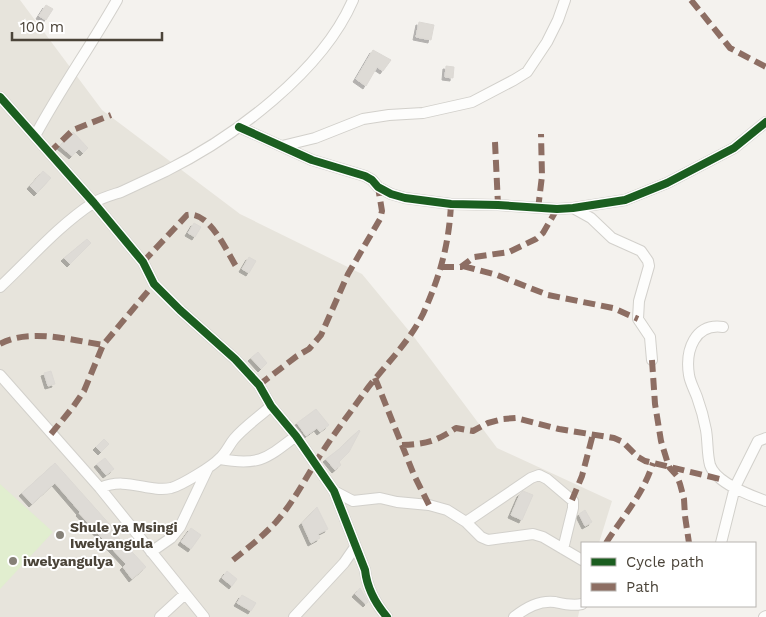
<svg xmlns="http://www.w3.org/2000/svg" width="766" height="617" viewBox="0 0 766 617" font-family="'Work Sans',sans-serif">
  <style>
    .residential { fill: #e7e4dc }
    .pitch { fill: #e1eecf }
    .building { fill: #dedbd6; stroke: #dcd9d4; filter: url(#shadow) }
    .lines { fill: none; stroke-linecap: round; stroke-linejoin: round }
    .street-casing { stroke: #d2d0cb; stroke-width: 12 }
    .street { stroke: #fdfdfc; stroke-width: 10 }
    .quiet { stroke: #8d6e63; stroke-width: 6; stroke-dasharray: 12 6; stroke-linecap: butt }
    .cycleway-casing { stroke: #fff; stroke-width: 11 }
    .cycleway { stroke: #1b5e20; stroke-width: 8 }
    .poi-dot { fill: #868178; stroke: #fff; stroke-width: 2 }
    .labels { text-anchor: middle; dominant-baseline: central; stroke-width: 4; stroke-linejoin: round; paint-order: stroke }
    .poi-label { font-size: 14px; font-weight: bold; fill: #4b4439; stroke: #fff; text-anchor: start }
  </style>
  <defs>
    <filter id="shadow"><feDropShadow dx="-3" dy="3" stdDeviation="0" flood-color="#0004"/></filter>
  </defs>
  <rect width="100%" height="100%" fill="#f4f2ee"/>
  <!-- residential -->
  <path class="residential" d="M0,0H20L102,110L240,214L362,274L414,337L497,448L612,501L599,543H582V598L578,617H0Z"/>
  <!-- pitch -->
  <path class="pitch" d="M0,484L53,532L0,589Z"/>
  <!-- building -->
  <path class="building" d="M46,5L53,9L46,20L39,16Z
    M419,22L434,25L431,40L416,37Z
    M373,50L391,60L383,71L377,67L366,86L356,79Z
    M446,66L454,67L453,78L445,77Z
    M73,132L88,148L83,153L79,149L72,156L60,146Z
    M43,171L51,178L37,193L30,186Z
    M194,223L201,227L195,237L188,233Z
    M87,239L91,243L70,264L64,258Z
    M249,257L256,261L249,273L242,269Z
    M258,352L267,363L261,369L251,358Z
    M51,371L55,384L48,386L44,373Z
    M316,409L329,425L320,432L317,428L306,436L297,423Z
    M359,430L360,431L349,452L339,462L341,465L335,470L326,459L339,449Z
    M104,439L109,444L101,452L96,447Z
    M105,458L114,469L106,475L97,464Z
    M55,463L112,527L110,528L146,567L132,579L123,567L126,564L79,513L80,512L55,483L32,504L22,493Z
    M523,491L533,495L522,520L511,515L520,494Z
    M317,507L328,529L318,534L320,538L311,543L302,523Z
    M585,510L592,522L585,526L579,514Z
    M191,528L201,535L191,549L181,542Z
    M227,571L237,579L232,586L222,578Z
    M360,588L368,602L366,604L355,594Z
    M242,595L256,603L251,611L237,603Z"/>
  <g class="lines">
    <!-- street casing -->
    <g class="street-casing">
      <path id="street" d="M0,97L94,203L143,262L154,284L180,310L235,359L259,385L271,406L296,436L334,491L365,570C367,588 375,603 387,617
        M239,127L312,160L365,176L372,180L378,187L391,194L405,198L451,204L498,205L557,209L573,208L625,200L667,183L734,148L766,122
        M35,136C60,89 91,46 117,0
        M282,146L315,138L363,119L389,115L423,113L472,102L514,80L527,72L547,42L558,20L565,0
        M573,208L591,218L612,238L641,251L648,261L649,266L639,301L638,319L650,337L652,360
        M0,287C30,259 58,226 93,203C101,198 112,195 121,192C136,185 151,178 166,171C234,137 322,72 353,0
        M723,327C695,323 685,350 689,375C690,382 694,389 697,397C701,408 704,419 706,430C708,442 707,454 710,465C716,483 749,495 766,501
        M0,375L100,488L204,617
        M220,459C259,466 266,459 296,436
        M100,488C127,476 148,493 171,488C182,485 213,466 220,458C226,453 229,445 234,439C244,427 259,417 271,406
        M334,491L353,501L380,498L397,502L429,505L447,510L466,522L481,537L488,540L533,534L543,537L582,560
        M466,522L531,478L539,475L547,479L573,501V508L563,549
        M721,543L735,487L758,441L766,438
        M151,552L171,538L180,527L208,468
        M160,617L185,594
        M294,617L344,563L355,547
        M514,617C526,608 539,600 555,602C564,604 572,606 582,604
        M764,617L766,616"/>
    </g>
    <!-- street -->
    <use href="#street" class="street"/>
    <!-- quiet -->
    <path class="quiet" d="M691,0L730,48L766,67
      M495,142L498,205
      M49,153L73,130L111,115
      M538,209L542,176L541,134
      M143,262L187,215C209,210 227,252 237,268
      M463,266L497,275L548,295L613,308L638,319
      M442,267H461L474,257L509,252L536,239L543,233L557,209
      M0,344C28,328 72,340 103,345
      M652,360L655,404L661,441L669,467L677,476L680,484L684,499L685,516L689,543
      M375,378L414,475L429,505
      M259,385L297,356L309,349L321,335L348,274L380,219L382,211L378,187
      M51,434L73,407L84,391L103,345L154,284
      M402,445C426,444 435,442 456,428L473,431L488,423L503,419L516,418L559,429L614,438L623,442L638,457L645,461L720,479
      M572,500L582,476L593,434
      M606,543C623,516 643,495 653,463
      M233,560C248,548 263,536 276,522C291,505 302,485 314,465C329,440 347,417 364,393C383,367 408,344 423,314C440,276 449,245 451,204"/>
    <!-- cycleway casing -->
    <g class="cycleway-casing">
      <path id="cycleway" d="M0,97L94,203L143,262L154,284L180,310L235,359L259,385L271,406L296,436L334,491L365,570C367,588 375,603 387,617
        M239,127L312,160L365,176L372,180L378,187L391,194L405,198L451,204L498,205L557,209L573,208L625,200L667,183L734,148L766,122"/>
    </g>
    <!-- cycleway -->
    <use href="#cycleway" class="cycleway"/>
  </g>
  <!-- markers -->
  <g class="poi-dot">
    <circle cx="60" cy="535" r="5"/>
    <circle cx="13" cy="561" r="5"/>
  </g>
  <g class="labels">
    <!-- poi labels -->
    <g class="poi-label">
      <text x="70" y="527">Shule ya Msingi<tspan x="70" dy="16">Iwelyangula</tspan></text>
      <text x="23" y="561">iwelyangulya</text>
    </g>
  </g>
  <!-- legend -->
  <rect x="581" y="542" width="175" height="65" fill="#ffffff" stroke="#b7b4b0"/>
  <rect x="591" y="558" width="25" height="8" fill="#1b5e20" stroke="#b7b4b0"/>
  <text x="626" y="567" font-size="15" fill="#4b4439">Cycle path</text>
  <rect x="591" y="583" width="25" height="8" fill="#8d6e63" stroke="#b7b4b0"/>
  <text x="626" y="592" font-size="15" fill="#4b4439">Path</text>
  <!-- scale -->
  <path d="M12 32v8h150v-8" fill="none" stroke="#4b4439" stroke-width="2.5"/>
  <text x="20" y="32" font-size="15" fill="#4b4439" stroke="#ffffff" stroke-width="4" paint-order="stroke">100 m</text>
</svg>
